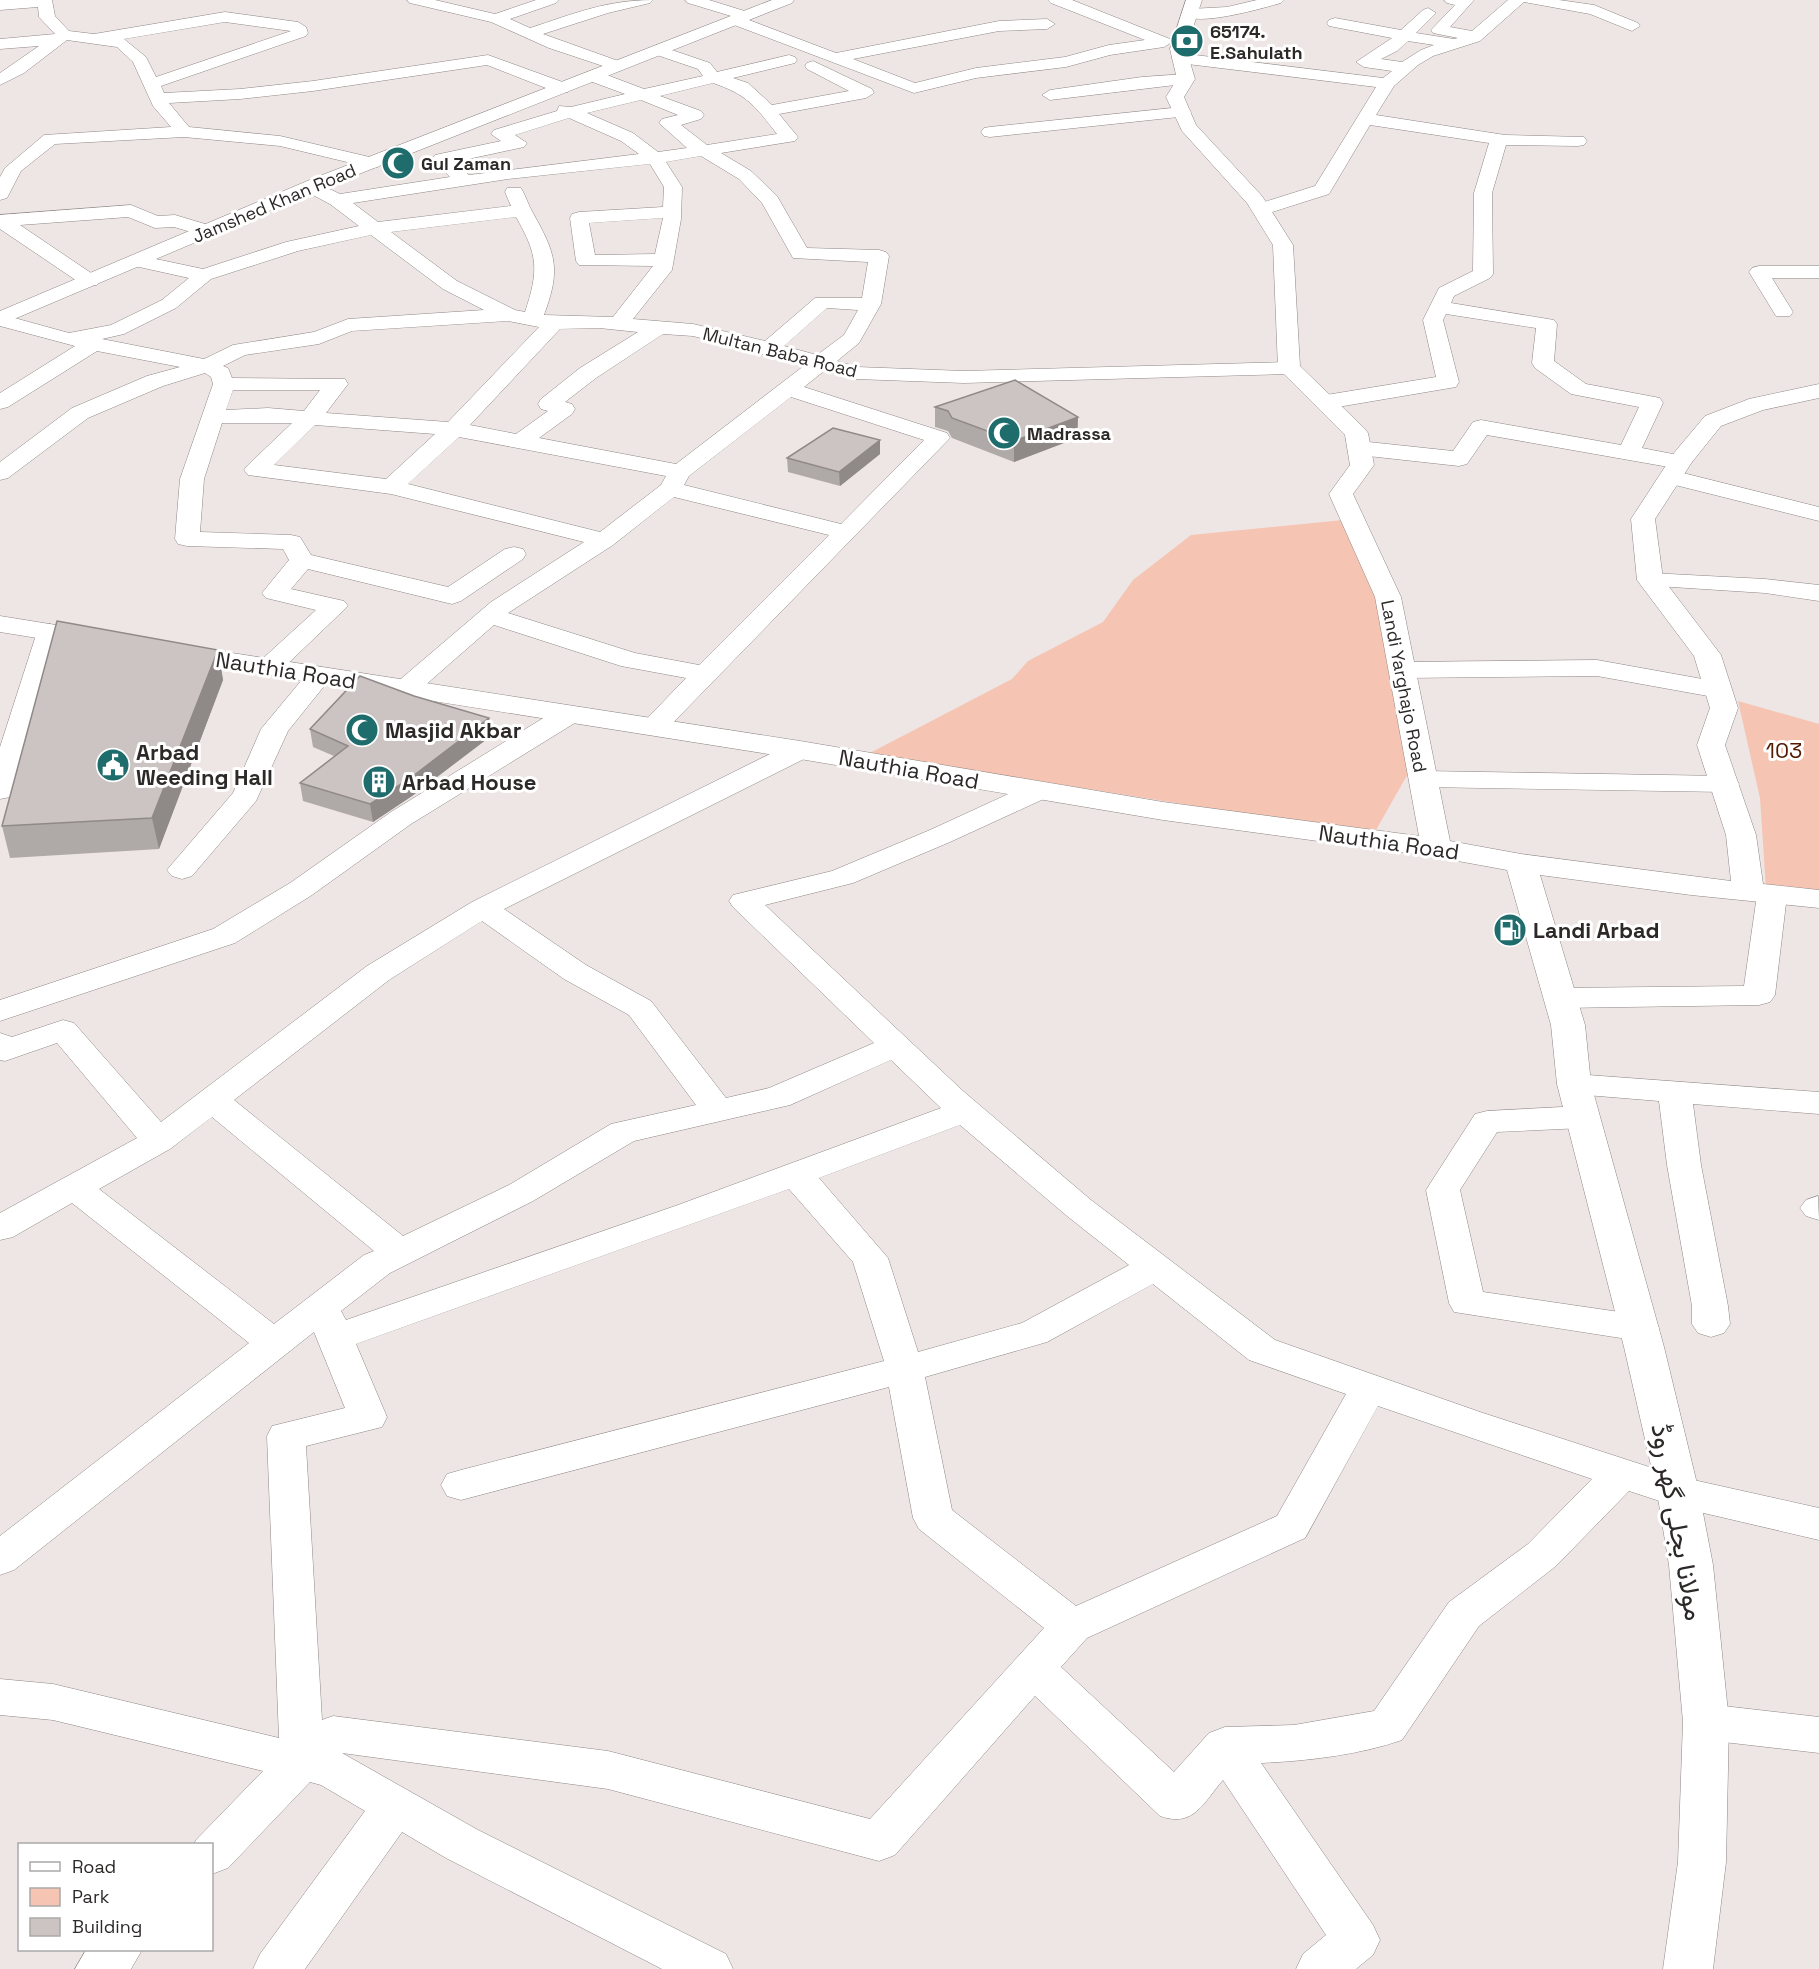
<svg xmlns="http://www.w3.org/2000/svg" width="1819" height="1969" viewBox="0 0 1819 1969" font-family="'Space Grotesk',Vazirmatn,sans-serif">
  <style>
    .green { fill: #f6c4b2 }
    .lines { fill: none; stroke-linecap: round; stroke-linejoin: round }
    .street-casing { stroke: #8e8785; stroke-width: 1 }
    .secondary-casing { stroke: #8e8785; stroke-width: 1 }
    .street { fill: #fff; fill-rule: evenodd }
    .secondary { fill: #fff; fill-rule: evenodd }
    .wall { fill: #afa9a7 }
    .shaded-wall { fill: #8f8988 }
    .building { fill: #ccc4c2; stroke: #8f8988; stroke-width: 1.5 }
    .labels { text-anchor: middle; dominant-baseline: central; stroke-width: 6; stroke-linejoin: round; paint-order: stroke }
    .far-poi-label { font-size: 18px; font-weight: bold; fill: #2c2928; stroke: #fff; text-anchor: start }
    .far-street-label { font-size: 18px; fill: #2c2928; stroke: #fff }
    .street-label { font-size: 22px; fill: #2c2928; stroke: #fff }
    .poi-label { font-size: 22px; font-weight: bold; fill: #2c2928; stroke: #fff; text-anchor: start }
    .park-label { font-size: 22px; fill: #541900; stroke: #fff }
    .near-street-label { font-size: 27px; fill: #2c2928; stroke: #fff }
  </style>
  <rect width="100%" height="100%" fill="#eee6e4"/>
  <!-- green -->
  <path class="green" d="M1343,520L1382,606L1410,770L1376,830L1233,812L868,754L1012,679L1028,661L1103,622L1133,580L1191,535Z
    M1738,701L1819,724V894L1766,889L1760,798Z"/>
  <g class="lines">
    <!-- street casing -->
    <g class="street-casing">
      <path id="street" d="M0,0H52L55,16L69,31L94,34L225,12L298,22L306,27L308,33L306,36L161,86L164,93L240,89L313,81L488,55L568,84L570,88L568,92H556L487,65L313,91L240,99L169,103L189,127L280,136L378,159L381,163L378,167L372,168L280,146L184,137L55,144L21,171L7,198L0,200V177L5,168L44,135L171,127L153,106L133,62L117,47L67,40L24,73L0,85V73L39,46L0,49V39L55,34L39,17L38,7L0,10ZM225,22L291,31L156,77L146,57L124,39Z
        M407,0H435L495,14L536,0H559L556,3L510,19L530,28C573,14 606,0 653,0L650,3L608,13L543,34L624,63L626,66L624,69L618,71L549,48L491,22L410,3Z
        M685,0H709L751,13L754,16L749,20L836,53L999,21L1047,19L1055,24L1047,29L999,31L853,59L915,83L976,68L1065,57L1109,45L1145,40L1051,3L1048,0H1072L1170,39L1172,42L1164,47L1110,55L1066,67L976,78L914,93L729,23L727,20L731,16L688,3Z
        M1257,0H1284L1281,3C1263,8 1195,28 1182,14L1190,9L1227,7Z
        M1444,0H1474L1450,27L1472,31L1508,0H1559L1594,5L1638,23L1640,26L1632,31L1590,14L1524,2L1480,41L1433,56L1418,65L1394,86L1376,115L1505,135L1584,137L1587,141L1584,145L1578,146L1506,145L1492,193L1493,274L1490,278L1454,296L1451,303L1554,320L1557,324L1554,361L1586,384L1660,398L1663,403L1642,448L1688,457L1691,462L1688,467L1680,469L1487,435L1467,464L1459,466L1359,455L1351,453L1348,448L1351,443L1359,441L1453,451L1473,422L1481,420L1621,445L1639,407L1571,394L1535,368L1532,363L1536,328L1446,314L1443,320L1459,382L1456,387L1326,409L1318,407L1315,402L1318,397L1326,395L1436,377L1423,320L1439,288L1473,271L1474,193L1489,143L1370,125L1329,194L1269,213H1255L1253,209L1255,205L1315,186L1376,87L1179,63L1171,58L1179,53L1383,78L1392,71L1364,67L1356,62L1392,38L1329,26L1327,23L1329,20L1335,18L1401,30L1423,10L1428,8L1436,13L1416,33L1454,39L1458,38L1433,33L1431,30L1455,5L1447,3ZM1408,41L1434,45L1421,50L1402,62L1381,59L1397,51Z
        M657,45L710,63L717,72L789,55L795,57L797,60L795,63L733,78L748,83L772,105L849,91L807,69L805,66L807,63L813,61L872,89L874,93L866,98L779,114L798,137L795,141L721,153L751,171L777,196L807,248L879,250L886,252L889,256L881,304L859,343L837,361L857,367L964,371L1289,362L1297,363L1300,368L1297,373L1289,374L964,383L856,379L824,371L804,387L947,433L950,438L663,733L653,735L643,733L639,727L686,678L621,666L494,625L414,695L405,697L396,695L392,689L396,683L491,602L584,542L391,494L248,475L244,470L248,465L292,423H222L204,479L200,532L291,535L300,537L311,555L448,587L505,549L514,547L523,549L526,554L523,559L461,601L452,604L308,569L291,589L344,601L348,606L278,673L269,675L260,673L256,667L260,661L316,610L266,598L262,593L289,560L283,549L187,546L178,544L175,539L180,479L213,384L211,377L205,373L163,386L88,418L8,478L0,480V462L72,408L147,376L180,367L97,351L8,407L0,409V393L75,346L0,326V314L69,333L111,325L162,300L189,278L130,265L127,261L130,257L137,255L203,269L286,242L359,226L330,204L305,191L302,187L305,183H317L340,194L450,177L432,159L435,155L501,141L491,134L494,130L557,111L559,106L571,107L625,94L587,80L585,76L587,72H599L644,89L703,76L698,69L651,53L649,50ZM713,83C748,95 755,106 777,134L707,145L681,125L701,119L704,115L701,111L660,96ZM641,100L678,115L662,119L659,123L687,148L658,152L633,133L587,113ZM569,118L621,141L639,154L469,175L454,162L524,147L527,143L515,135ZM701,156L739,179L762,203L793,258L868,262L862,298H815L765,341L693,324L633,319L672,270L681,219L682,187L666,162ZM650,164L664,187L663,207L579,212L572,214L570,218L576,261L579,265L653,266L613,317L544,315C561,269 556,254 533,213C528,205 526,196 521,188H507L505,192L511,206L378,222L353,203L508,179ZM516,217C538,255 539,270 525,312L515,310L457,281L391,232ZM663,218L655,254L595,255L589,223ZM371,235L443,289L484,310L348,319L314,332L233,345L204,359L102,339L124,334L176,308L211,279L298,251ZM827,308L858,310L844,335L817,355L784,346ZM508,321L539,327L448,422L326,413L348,384L345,379L232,378L228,368L223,366L245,355L319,344L352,331ZM599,328L638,332L580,368L541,399L538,404L541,409L548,411L516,434L470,425L560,329ZM663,334L693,336L805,365L676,464L539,438L572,414L575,409L572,404L565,402L596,378ZM233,390H320L304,411L268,408L226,410ZM791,397L924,440L841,524L684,485L689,476ZM315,425L435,434L386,479L274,465ZM459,437L666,476L661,485L600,532L408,484ZM674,497L829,535L699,665L635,653L508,613L613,545Z
        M1186,74L1192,75L1194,79L1192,83L1050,100L1042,95L1050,90L1142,77Z
        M1182,107L1188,108L1191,112L1188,116L990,137L984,136L981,132L984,128L990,127Z
        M131,205L158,216L175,215L215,227L218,231L215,235L208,237L174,227L155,228L128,217L20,225L97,277L100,281L97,285H83L0,229V215Z
        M1759,266H1819V278H1772L1793,312L1790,316H1776L1749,272L1752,268Z
        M1671,470L1819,507V521L1663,482L1659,477L1663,472Z
        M1650,573L1765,579L1819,585V601L1765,593L1641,585L1638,580L1641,575Z
        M50,624L59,627L63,632L14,791L10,797L0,799V747L37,632L41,627Z
        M1597,660L1719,682L1728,684L1732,690L1728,696L1719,698L1597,676L1402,678L1393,676L1389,670L1393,664L1402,662Z
        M320,667L329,669L333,675L288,731L256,801L192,876L182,879L172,876L167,870L172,864L233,793L261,729L311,669Z
        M568,707L578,709L582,715L578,721L411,824L312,895L235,943L0,1021V1000L213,929L290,883L391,812L558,709Z
        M800,742L810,744L814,750L810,756L504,909L586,965L651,1001L726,1098L769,1088L874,1043L733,907L729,901L733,895L832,871L930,830L1028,785L1038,783L1048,785L1052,791L1048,797L950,842L853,883L765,905L963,1091L1091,1200L1275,1340L1480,1412L1680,1477L1819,1508V1540L1678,1507L1629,1491L1556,1566L1479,1626L1402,1740C1359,1755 1307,1761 1261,1763L1373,1925L1380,1940L1373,1955L1356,1969H1296L1303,1954L1326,1935L1223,1780C1203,1803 1194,1828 1160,1816L1035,1696L895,1855L879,1861L608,1789L342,1753L478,1830L726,1954L733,1969H662L446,1858L402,1832L305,1969H253L260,1954L365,1811L321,1785L310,1782L228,1868L212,1874V1844H194L196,1840L263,1771L53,1720L0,1715V1679L53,1684L279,1738L267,1436L272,1426L345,1408L314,1332L14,1570L0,1575V1536L249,1343L72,1203L13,1237L0,1240V1213L137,1138L57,1043L5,1061L0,1060V1033L12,1037L63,1020L74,1023L161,1122L367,966L472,902L790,744ZM482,921L564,979L629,1015L696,1105L611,1124L509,1185L403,1236L234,1100L389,980ZM891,1060L941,1108L678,1205L346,1320L341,1311L390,1273L533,1201L634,1141L790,1105ZM212,1117L374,1251L364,1255L274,1324L99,1189L170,1149ZM960,1125L1067,1216L1129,1265L1022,1323L918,1352L888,1258L819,1178ZM789,1189L853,1262L884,1361L461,1470L447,1474L441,1485L447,1496L461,1500L889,1387L913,1518L919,1529L1044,1628L870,1819L608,1751L333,1716L322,1720L306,1446L382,1427L387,1417L356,1344ZM1153,1284L1249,1360L1346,1394L1277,1516L1076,1606L952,1510L925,1377L1047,1342ZM1378,1406L1592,1479L1528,1544L1449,1602L1374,1711L1294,1725L1225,1727L1209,1733L1174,1772L1061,1667L1087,1638L1305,1538Z
        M1423,771L1725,776L1735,778L1739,784L1735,790L1725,792L1423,787L1413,785L1409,779L1413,773Z
        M1772,886L1783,889L1787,895L1775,995L1770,1002L1759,1005L1560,1008L1549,1005L1544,998L1549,991L1560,988L1744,986L1757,895L1761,889Z
        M1574,1074L1819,1092V1114L1693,1104L1701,1165L1728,1306L1730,1324L1724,1333L1711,1337L1698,1333L1692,1324V1306L1667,1165L1659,1101L1574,1094L1562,1091L1557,1084L1562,1077Z
        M1582,1106L1594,1109L1599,1117L1594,1125L1582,1128L1497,1132L1460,1190L1483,1292L1640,1315L1653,1319L1659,1328L1653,1337L1640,1341L1454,1312L1449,1303L1426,1190L1475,1114L1487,1111Z
        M1818,1196L1819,1220L1806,1216L1800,1208L1806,1200Z
        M1706,1704L1819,1717V1753L1706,1740L1691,1735L1684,1722L1691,1709Z
        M86,1950H142L131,1969H75Z"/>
    </g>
    <!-- secondary casing -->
    <g class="secondary-casing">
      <path id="secondary" d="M772,0H794L792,3L326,187L0,325V311L312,179Z
        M1186,0H1202L1186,49L1195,79L1184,97L1196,125L1262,196L1293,245L1300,366L1364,428L1368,433L1374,465L1353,494L1401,597L1450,841L1521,854L1731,881L1726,835L1697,745L1710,708L1694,656L1637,580L1631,519L1674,453L1705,416L1749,399L1819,384V398L1763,410L1721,426L1692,462L1655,519L1663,579L1721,655L1738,708L1725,745L1756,835L1763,884L1819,890V908L1691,895L1540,875L1585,1025L1591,1084L1664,1347L1699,1492L1713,1565L1729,1722L1726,1862L1713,1969H1663L1678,1862L1683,1722L1669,1565L1657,1492L1624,1347L1557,1084L1551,1025L1507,870L1436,857L1163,820L800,759L174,660L164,658L160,652L164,646L174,644L800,741L1163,802L1419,836L1375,597L1329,494L1350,465L1345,435L1278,368L1273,245L1247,203L1182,131L1166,97L1177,79L1170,49Z
        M0,616L99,632L109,634L113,640L109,646L99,648L0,632Z"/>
    </g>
    <!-- street -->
    <use href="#street" class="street"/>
    <!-- secondary -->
    <use href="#secondary" class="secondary"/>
  </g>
  <!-- wall -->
  <path class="wall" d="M935,407L1078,417L1077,438L1014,462L952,438L948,431L935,427Z
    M880,440V454L840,486L788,472L787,458Z
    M218,650L223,680L159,849L10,858L2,826Z
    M310,729L491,736L412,796L373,822L303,801L300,783L334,756L313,747Z"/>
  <!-- shaded-wall -->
  <path class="shaded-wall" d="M1078,417L1077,438L1014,462V441Z
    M880,440V454L840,486L839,472Z
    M218,650L223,680L159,849L152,818Z
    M489,718L491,736L412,796L373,822L370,804Z"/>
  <!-- building -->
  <path class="building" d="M1015,380L1078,417L1014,441L952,418L948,411L935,407Z
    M833,428L880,440L839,472L787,458Z
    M57,621L218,650L152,818L2,826Z
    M360,676L414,696L489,718L409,779L370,804L300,783L348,746L310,729Z"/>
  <!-- icons -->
  <defs>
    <g id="bank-disc" transform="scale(1.725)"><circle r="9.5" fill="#1f6c6d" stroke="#fff"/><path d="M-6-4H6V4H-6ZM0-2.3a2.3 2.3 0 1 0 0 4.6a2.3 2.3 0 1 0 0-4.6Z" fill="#fff"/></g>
    <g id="mosque-disc" transform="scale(1.725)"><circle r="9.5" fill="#1f6c6d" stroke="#fff"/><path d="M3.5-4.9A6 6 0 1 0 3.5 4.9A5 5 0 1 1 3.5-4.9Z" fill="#fff"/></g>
    <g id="civic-disc" transform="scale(1.725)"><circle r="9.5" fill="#1f6c6d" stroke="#fff"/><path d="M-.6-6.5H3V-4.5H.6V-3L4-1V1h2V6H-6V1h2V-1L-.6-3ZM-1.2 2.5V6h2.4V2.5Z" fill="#fff"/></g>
    <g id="building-disc" transform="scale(1.725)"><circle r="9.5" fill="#1f6c6d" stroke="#fff"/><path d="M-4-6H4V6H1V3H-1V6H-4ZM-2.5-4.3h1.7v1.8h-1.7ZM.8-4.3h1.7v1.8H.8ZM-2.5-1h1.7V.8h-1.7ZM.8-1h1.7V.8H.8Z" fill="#fff"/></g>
    <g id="fuel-disc" transform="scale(1.725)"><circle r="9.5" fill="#1f6c6d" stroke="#fff"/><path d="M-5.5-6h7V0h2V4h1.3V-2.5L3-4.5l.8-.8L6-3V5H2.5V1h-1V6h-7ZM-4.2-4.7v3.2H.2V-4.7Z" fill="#fff"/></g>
  </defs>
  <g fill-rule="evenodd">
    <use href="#bank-disc" x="1187" y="41"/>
    <use href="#mosque-disc" x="398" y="163"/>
    <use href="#mosque-disc" x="1004" y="433"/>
    <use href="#mosque-disc" x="362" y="730"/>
    <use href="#civic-disc" x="113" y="765"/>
    <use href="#building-disc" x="379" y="782"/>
    <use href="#fuel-disc" x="1510" y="930"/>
  </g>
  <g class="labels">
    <!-- far-poi labels -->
    <g class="far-poi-label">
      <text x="1210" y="31">65174.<tspan x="1210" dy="21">E.Sahulath</tspan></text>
      <text x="421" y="163">Gul Zaman</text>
      <text x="1027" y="433">Madrassa</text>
    </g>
    <!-- far-street labels -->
    <g class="far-street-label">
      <text transform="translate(274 203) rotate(-23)">Jamshed Khan Road</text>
      <text transform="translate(780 352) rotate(14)">Multan Baba Road</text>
      <text transform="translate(1404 686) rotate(79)">Landi Yarghajo Road</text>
    </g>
    <!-- street labels -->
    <g class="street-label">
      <text transform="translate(286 670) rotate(9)">Nauthia Road</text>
      <text transform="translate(909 769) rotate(10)">Nauthia Road</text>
      <text transform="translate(1389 842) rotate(8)">Nauthia Road</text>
    </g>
    <!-- poi labels -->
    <g class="poi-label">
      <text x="385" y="730">Masjid Akbar</text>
      <text x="136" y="752">Arbad<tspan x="136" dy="25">Weeding Hall</tspan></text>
      <text x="402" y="782">Arbad House</text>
      <text x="1533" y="930">Landi Arbad</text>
    </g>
    <!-- park labels -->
    <g class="park-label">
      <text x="1784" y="750">103</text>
    </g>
    <!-- near-street labels -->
    <g class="near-street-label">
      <text transform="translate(1678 1522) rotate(80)">مولانا بجلی گھر روڈ</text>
    </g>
  </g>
  <!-- legend -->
  <rect x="18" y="1843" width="195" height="108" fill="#ffffff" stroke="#aba9a9" stroke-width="1.5"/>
  <rect x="30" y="1862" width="30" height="9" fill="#ffffff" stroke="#aba9a9" stroke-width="1.5"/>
  <text x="72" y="1873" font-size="18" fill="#2c2928">Road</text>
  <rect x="30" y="1888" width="30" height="18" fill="#f6c4b2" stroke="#aba9a9" stroke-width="1.5"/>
  <text x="72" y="1903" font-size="18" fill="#2c2928">Park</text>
  <rect x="30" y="1918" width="30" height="18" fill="#ccc4c2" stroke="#aba9a9" stroke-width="1.5"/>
  <text x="72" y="1933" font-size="18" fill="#2c2928">Building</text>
</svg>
